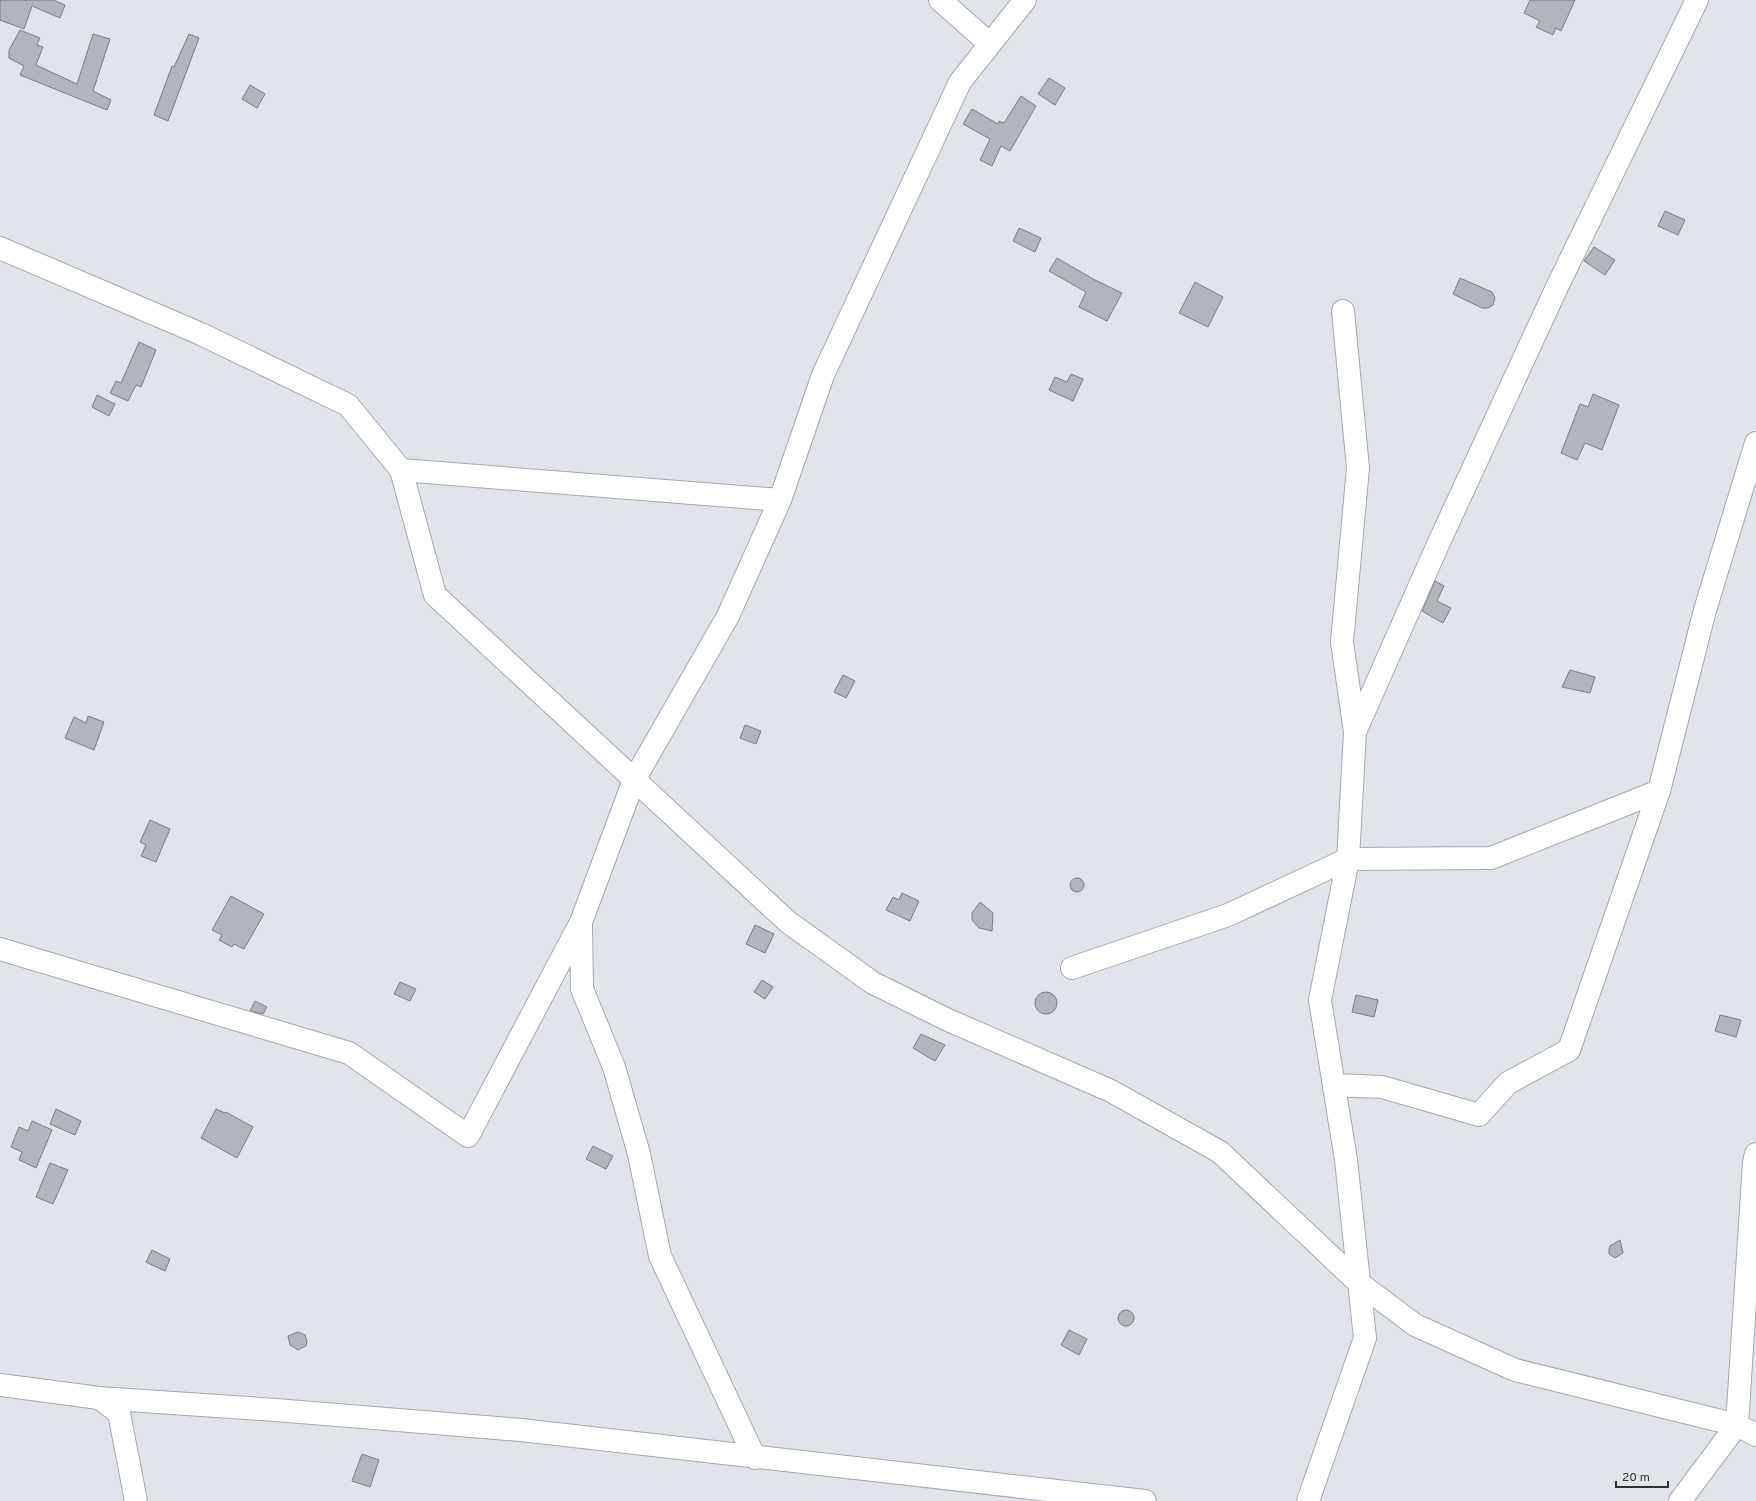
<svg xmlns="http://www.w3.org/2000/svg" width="1756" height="1501" viewBox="0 0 1756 1501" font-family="Overpass,sans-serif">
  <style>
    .building { fill: #b2b5bb; stroke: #7a7d83 }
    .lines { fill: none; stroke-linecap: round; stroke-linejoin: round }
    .minor-casing { stroke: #a5a9ae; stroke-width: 24 }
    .minor { stroke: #fff; stroke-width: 22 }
  </style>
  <rect width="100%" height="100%" fill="#e1e5eb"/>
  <!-- building -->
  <path class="building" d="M0,0H53L65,5L60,18L32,6L24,29L0,20Z
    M1530,0H1575L1561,31L1556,28L1553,35L1536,27L1540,21L1524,13Z
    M20,30L40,38L37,45L43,47L36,65L77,84L93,34L110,39L93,91L111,100L107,110L20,75L24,66L9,58V50Z
    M189,34L199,38L168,121L154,115L172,66L174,67Z
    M1049,78L1065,88L1055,105L1038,94Z
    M250,85L265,94L257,108L242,99Z
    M1021,96L1036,106L1010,151L1001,146L992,166L980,160L990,139L963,124L972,109L998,124L999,121L1004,123Z
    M1665,211L1685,220L1678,235L1658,226Z
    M1019,228L1041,238L1035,252L1013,241Z
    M1594,247L1615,260L1605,275L1584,261Z
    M1057,258L1093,279L1122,293L1107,321L1079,307L1086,292L1049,271Z
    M1460,278L1492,292L1495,298L1493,305L1488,308H1482L1453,294Z
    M1195,282L1223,297L1208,327L1179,313Z
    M139,342L156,350L141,387L136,385L128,401L110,393L116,381L121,383Z
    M1071,374L1083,379L1073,401L1049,390L1055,377L1067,382Z
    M1593,394L1619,405L1602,450L1585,443L1577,460L1561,453L1580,404L1588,407Z
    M97,395L115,404L109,416L92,407Z
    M1435,581L1444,586L1437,601L1451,608L1443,623L1422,611Z
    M1570,670L1595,677L1590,693L1562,687Z
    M843,675L855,681L846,698L834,692Z
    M88,716L104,722L94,750L65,738L74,717L86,723Z
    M745,725L761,731L756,744L740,738Z
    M150,820L170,829L156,862L141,856L146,845L140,842Z
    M1070 885a7 7 0 1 1 14 0a7 7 0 1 1-14 0Z
    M902,893L919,901L910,921L886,910L893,897L899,900Z
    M231,896L264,914L244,949L234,944L232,947L219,940L222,935L212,930Z
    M980,902L993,913L992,931L979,928L972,920V913Z
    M755,925L774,934L765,953L746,944Z
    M762,980L773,987L765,999L754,992Z
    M400,982L416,989L410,1001L394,994Z
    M1035 1003a11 11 0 1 1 22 0a11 11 0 1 1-22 0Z
    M1356,995L1378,1000L1374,1017L1352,1012Z
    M255,1001L267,1007L263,1014L250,1011Z
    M1720,1015L1741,1020L1736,1037L1715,1031Z
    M921,1034L945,1045L935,1061L913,1048Z
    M56,1109L81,1121L75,1135L50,1124Z
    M216,1109L225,1113L226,1112L253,1127L237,1158L201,1138Z
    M32,1121L52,1130L36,1168L19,1160L22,1152L11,1147L19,1127L28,1131Z
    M593,1146L613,1156L606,1169L586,1159Z
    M50,1163L68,1170L53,1204L36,1197Z
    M1620,1240L1623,1253L1615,1258L1609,1254V1249L1610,1246Z
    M152,1250L170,1259L165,1271L146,1262Z
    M1118 1318a8 8 0 1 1 16 0a8 8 0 1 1-16 0Z
    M1069,1330L1087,1339L1079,1355L1061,1345Z
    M298,1332L305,1335L307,1341L306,1346L298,1350L290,1345L288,1336Z
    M362,1454L379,1460L370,1487L352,1481Z"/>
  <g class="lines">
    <!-- minor casing -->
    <g class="minor-casing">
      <path id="minor" d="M940,0L990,44
        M0,248L201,334L348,405L401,470L780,500
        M1343,311L1358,468L1342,642L1355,732
        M401,470L435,595L788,922L873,983L948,1020L1111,1091L1220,1152L1359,1283L1415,1325L1515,1370L1737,1425L1756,1435
        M581,924L582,989L614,1067L639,1154L660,1256L755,1458
        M0,949L349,1053L468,1136L581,922L634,780L728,616L780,500L823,375L960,82L1025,0
        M1072,968L1228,915L1348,859L1491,858L1659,791
        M1334,1085L1382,1087L1479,1115L1508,1083L1569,1050L1659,791L1705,610L1756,443
        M0,1385L99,1398L119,1413L136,1501
        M99,1398L276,1410L521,1430L1145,1501
        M1308,1501L1365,1338L1346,1160L1320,1000L1348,859L1355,732L1440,540L1557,287L1697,0
        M1680,1501L1737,1425L1754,1162L1756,1154"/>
    </g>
    <!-- minor -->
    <use href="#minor" class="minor"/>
  </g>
  <!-- scale -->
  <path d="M1616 1481v6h52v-6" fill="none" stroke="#2f3133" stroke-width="2"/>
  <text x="1622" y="1481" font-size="12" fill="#2f3133" stroke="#e1e5eb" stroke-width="3" paint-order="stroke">20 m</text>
</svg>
